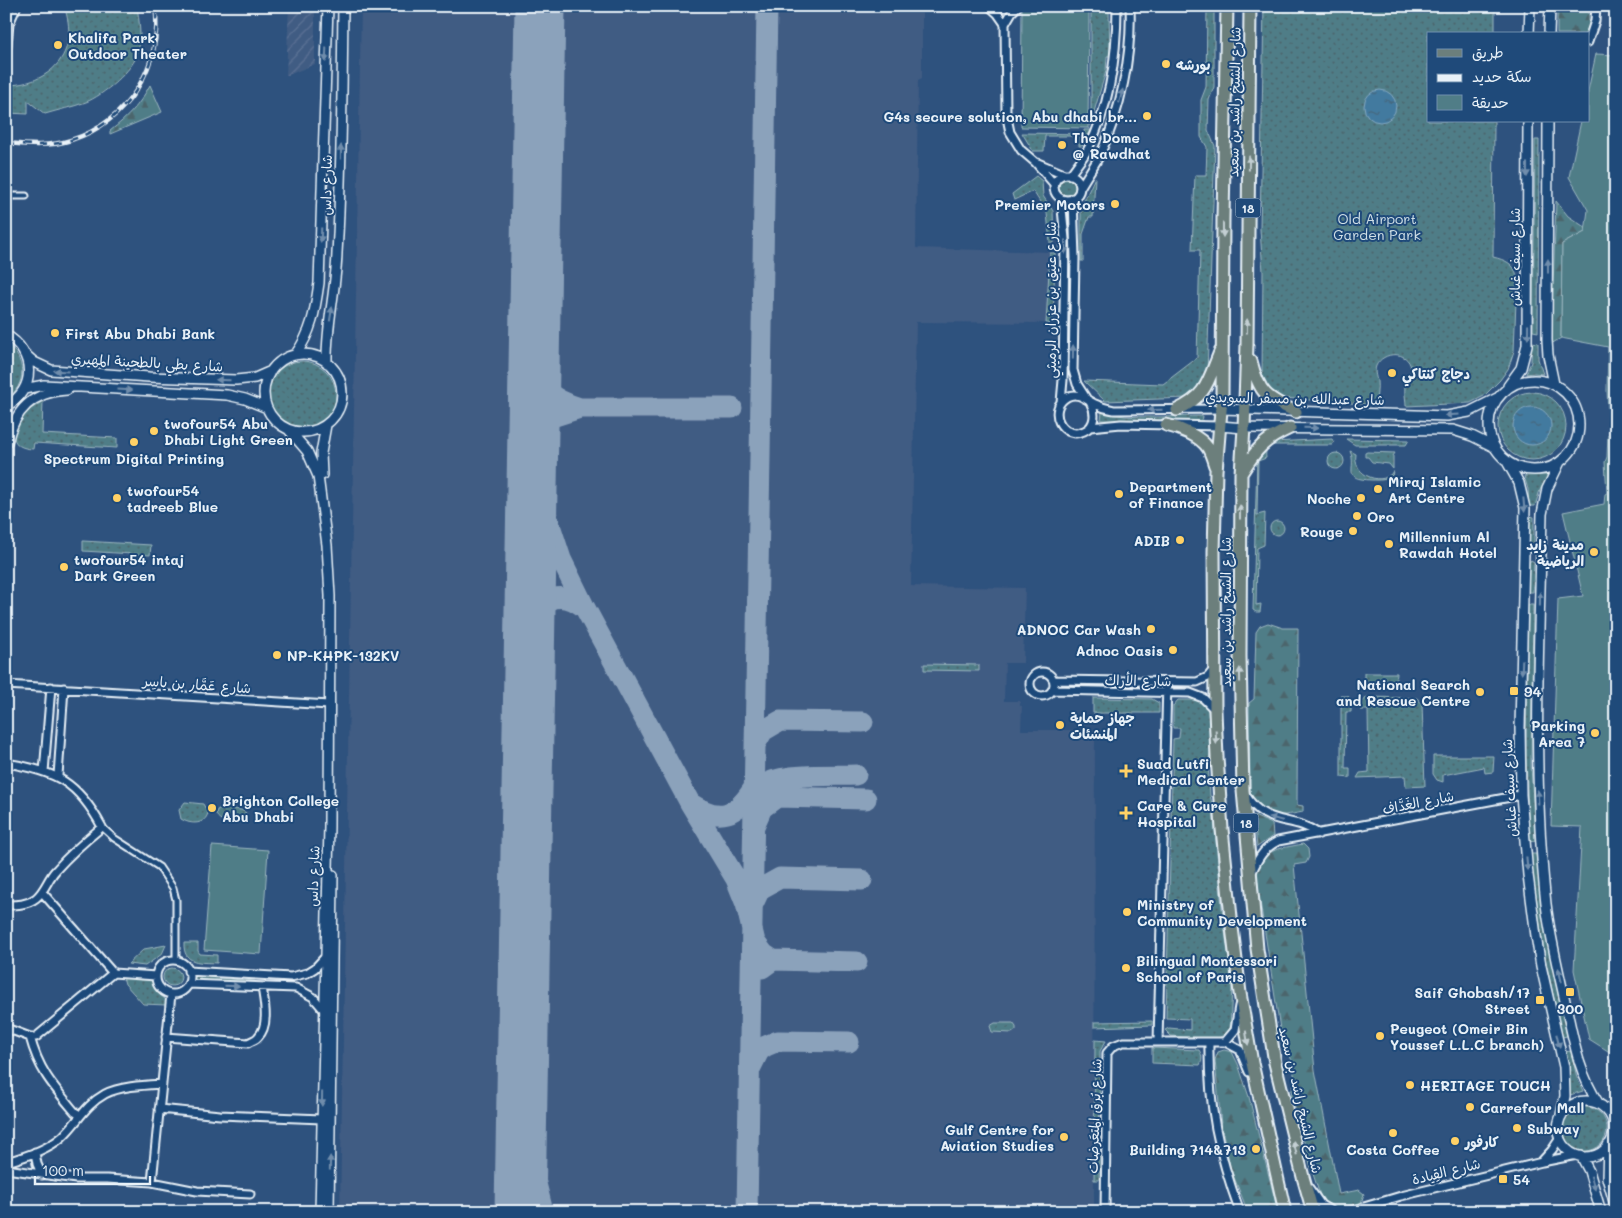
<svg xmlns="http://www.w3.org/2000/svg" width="1622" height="1218" viewBox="0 0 1622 1218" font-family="Mali,'Playpen Sans Arabic',sans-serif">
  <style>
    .built { fill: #405b83 }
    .industrial { fill: url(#industrial-furrows) }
    .green { fill: url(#green-dots); stroke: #9cb7c0 }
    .forest { fill: url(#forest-firs); stroke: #9cb7c0 }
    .pitch { fill: #507d87; stroke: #9cb7c0 }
    .water { fill: url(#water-ripples); stroke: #85aac3 }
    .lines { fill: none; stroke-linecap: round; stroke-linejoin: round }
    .taxiway { stroke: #8ba2bb; stroke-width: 21 }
    .runway { stroke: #8ba2bb; stroke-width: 51 }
    .pedestrian-casing { stroke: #e8f1f8; stroke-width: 9 }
    .minor-casing { stroke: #e8f1f8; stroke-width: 11 }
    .tertiary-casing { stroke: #e8f1f8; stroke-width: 12 }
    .primary-casing { stroke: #e8f1f8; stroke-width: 15 }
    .pedestrian { stroke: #1f4a7a; stroke-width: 5 }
    .minor { stroke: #1f4a7a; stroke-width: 7 }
    .tertiary { stroke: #1f4a7a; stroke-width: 9 }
    .primary { stroke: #6c7f7c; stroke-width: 11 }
    .rail-casing { stroke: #e8f1f8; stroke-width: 4.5 }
    .rail { stroke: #1f4a7a; stroke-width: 2.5; stroke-dasharray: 8; stroke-linecap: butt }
    .oneway { fill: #6f8dac }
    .oneway2 { fill: #c3cfd3 }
    .poi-dot { fill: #ffd166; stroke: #1f4a7a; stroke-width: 2 }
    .labels { text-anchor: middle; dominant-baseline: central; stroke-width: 4; stroke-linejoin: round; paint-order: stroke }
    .shield { fill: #1f4a7a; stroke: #acbfd2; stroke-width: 1 }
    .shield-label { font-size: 12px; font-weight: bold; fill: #e8f1f8 }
    .poi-label { font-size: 14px; font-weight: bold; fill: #e8f1f8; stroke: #1f4a7a; text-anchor: start }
    .street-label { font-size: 14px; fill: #e8f1f8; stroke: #1f4a7a }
    .park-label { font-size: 14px; fill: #d1e0e7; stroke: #1f4a7a }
  </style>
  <defs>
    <pattern id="industrial-furrows" width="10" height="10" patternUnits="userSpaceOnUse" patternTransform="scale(1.25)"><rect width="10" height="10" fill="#405b83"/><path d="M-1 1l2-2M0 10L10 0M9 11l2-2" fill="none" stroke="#5c7395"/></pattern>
    <pattern id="green-dots" width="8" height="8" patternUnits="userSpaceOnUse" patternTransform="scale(1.25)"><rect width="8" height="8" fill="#507d87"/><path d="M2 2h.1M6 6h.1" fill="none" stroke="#4c656c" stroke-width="1.8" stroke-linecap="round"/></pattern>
    <pattern id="forest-firs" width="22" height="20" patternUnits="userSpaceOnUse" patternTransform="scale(1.25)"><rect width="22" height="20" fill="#507d87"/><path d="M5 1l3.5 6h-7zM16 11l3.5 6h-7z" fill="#4c656c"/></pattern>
    <pattern id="water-ripples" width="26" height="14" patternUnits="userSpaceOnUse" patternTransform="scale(1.25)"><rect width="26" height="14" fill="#437a9f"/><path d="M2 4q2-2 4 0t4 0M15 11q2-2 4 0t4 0" fill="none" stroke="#446479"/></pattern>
  </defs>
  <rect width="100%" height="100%" fill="#2e527e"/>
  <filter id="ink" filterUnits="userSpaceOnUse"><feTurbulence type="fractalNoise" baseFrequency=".02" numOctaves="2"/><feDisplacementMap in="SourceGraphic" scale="10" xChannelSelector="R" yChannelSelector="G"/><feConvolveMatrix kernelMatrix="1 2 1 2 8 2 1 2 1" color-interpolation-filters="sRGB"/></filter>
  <g filter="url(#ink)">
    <!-- built -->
    <path class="built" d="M361,6H922V78L918,80L916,248L1050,252L1046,323L916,322L911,586L1025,588L1023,663H1005L1004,701H1020V706H1022L1021,730H1095L1094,1212H340Z"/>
    <!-- industrial -->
    <path class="industrial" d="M289,6H315V64L286,76Z"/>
    <!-- green -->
    <path class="green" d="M64,6H137C139,21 142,37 138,52C134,70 102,96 86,102C73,107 58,110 45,114L28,101V114L7,113L9,85C54,83 80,50 64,6Z
      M1207,6H1214V87L1209,100L1208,130L1215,146L1207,374L1195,395L1187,398L1105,401L1084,381L1163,384L1197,358L1200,250H1192L1195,175H1206L1207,147L1201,137V100L1206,87Z
      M1264,6H1495V34H1428V121H1494L1493,257C1505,260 1514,263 1517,276L1514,351L1508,369L1500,380L1484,396L1470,403L1406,406C1406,400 1404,392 1405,386C1406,380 1412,376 1411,368C1408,350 1383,351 1376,366C1374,372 1376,376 1377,381C1378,388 1376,398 1376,405L1284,398C1272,394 1265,387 1262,374L1263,272L1260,229Z
      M1095,8H1103L1109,10L1110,56H1107L1106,71L1089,129L1091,120V10Z
      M1084,130H1091L1082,146H1079V136H1045L1044,151H1033L1022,133L1084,134Z
      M1535,140H1539L1538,332L1533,331Z
      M1036,176L1042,181L1043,196L1053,211L1054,243H1050L1047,213L1033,191L1014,200L1012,194Z
      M1095,177L1093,217H1089L1083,234V261H1081V208Z
      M1059 187a8 8 0 1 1 16 0a8 8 0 1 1-16 0Z
      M1050,253H1055L1053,324L1046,323Z
      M1532,342L1538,343V359L1543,374L1534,373L1526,374L1531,362Z
      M6,343C26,358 28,385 6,399Z
      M268 395a34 34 0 1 1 68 0a34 34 0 1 1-68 0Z
      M1498 426a34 34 0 1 1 68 0a34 34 0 1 1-68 0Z
      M43,401L42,434L117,438V448L34,443L33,449C9,448 10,432 23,416C28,410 36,406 43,401Z
      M1102,412C1129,420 1174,416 1203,416L1202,422L1101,420Z
      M1332,439L1334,442L1332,445H1273C1267,448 1265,450 1266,458L1258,461L1257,515L1265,513L1264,545L1257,548L1256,605L1261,604L1260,612H1256L1253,610L1257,457L1273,442Z
      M1346,439L1409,440L1406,445H1355Z
      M1350,451L1356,454C1352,477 1385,487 1393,471L1392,476C1385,481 1379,480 1372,480C1340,479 1358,469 1350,451Z
      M1367,452L1395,453L1393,456V469L1389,464L1372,462L1368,457H1365V453Z
      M1328 461a8 8 0 1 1 16 0a8 8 0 1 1-16 0Z
      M1548,475L1540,490L1535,506H1529L1528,489L1524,476Z
      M1530,516L1534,517V552L1532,553L1529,551Z
      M1270 528a7 7 0 1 1 14 0a7 7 0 1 1-14 0Z
      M83,541L151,545L150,555L83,551Z
      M1531,560L1534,562L1533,592H1528L1529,563Z
      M1528,605H1533L1531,765L1535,841L1529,842L1526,757Z
      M924,664L979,665V671L924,670Z
      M1364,673H1397C1397,690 1377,686 1364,686Z
      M1341,696H1348L1351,701V712H1346L1345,768H1350V778L1341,777Z
      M1367,697L1417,698L1422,704L1425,786L1406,787L1405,776L1357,778L1360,773L1369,772L1368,710H1361V704Z
      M1093,698L1152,699L1159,703V713H1093Z
      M1178,700H1200L1208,710L1211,750L1208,763L1210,795L1213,809L1222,908L1232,985L1230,1031L1217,1039L1171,1036L1165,1030L1169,1028L1190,1030V1019L1166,1018L1173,739L1179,738L1180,728H1173V706Z
      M1433,756H1494L1493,772L1485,773L1484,767L1443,775V782L1437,780L1433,774Z
      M185,802L203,804L208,813C205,825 191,825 181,819L179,810Z
      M221,808L241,810L246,813V819C239,825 219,824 216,814L217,810Z
      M1530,854H1536L1549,950L1567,1036L1562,1037L1543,947Z
      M184,943H198V951L200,954L217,955V963C201,962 183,965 184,943Z
      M166,945L162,954L145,966L128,964L144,949Z
      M163 977a9 9 0 1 1 18 0a9 9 0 1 1-18 0Z
      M194,976L255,981V985L193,981Z
      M123,977L152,980L157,992L166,1000V1005L143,1004L125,984Z
      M1152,1021V1025L1094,1027V1022Z
      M995,1023H1013L1016,1027V1030L1012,1033L992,1032L990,1026Z
      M1095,1040L1106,1041L1100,1051L1099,1180H1094Z
      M1152,1048L1199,1050C1202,1055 1203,1059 1200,1065L1152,1063Z
      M1571,1051L1577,1078L1583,1091L1570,1095V1081L1564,1052Z
      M1563 1129a22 22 0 1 1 44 0a22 22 0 1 1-44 0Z"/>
    <!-- forest -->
    <path class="forest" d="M1557,6H1589V26L1585,34H1557Z
      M150,85L162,112L110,134V131C129,116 138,107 150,85Z
      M1556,201L1568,216L1586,228L1585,232L1562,244L1561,338L1551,344Z
      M1268,623L1283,628H1298L1297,805L1303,806V812C1277,817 1262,820 1250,792L1249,703L1254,699L1256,632L1260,626Z
      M1254,816L1272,824L1273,836L1257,847Z
      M1303,844L1308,849L1309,857L1306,863L1294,865L1315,1070L1339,1194L1359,1190L1364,1194L1361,1203L1339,1208H1331L1322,1201L1312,1171L1291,1094L1295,1079L1291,1058L1283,1048L1256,876C1262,848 1278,849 1303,844Z
      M1224,1050L1232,1052L1238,1064L1249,1097L1278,1212H1248L1231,1170L1221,1125L1215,1060L1218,1052Z"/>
    <!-- pitch -->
    <path class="pitch" d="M1022,8L1089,9L1088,128L1021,127Z
      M1596,54L1616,55V1056L1589,1039L1574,970L1582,827L1551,826L1558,599L1583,596L1563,512L1604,504L1605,494L1607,493L1605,462L1607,457L1608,434H1609L1607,390L1608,347L1561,338L1562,244L1585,232L1588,210L1569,177L1581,121H1588V91Z
      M212,846L268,850L261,954L204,950Z"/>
    <!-- water -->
    <path class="water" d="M1364 106a16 16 0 1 1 32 0a16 16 0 1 1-32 0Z
      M1513 426a19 19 0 1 1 38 0a19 19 0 1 1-38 0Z"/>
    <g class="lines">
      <!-- taxiway -->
      <path class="taxiway" d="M534,357C540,389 549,399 580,408
        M732,408H580L552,417L545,424L539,431L533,452L546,513L561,559L585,608L690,803L736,879L746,904L755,942L764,954L773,960
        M530,620C546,597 561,589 585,608
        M756,743L763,731L780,721L863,722
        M754,800C757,794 760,788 766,784C782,773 835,776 856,775
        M690,803C720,823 737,816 755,786
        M754,826L762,808L777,797L866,799
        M753,904L760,889L780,878L862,880
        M762,968L773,960L857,962
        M750,1069L759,1051L766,1046L778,1041L849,1042
        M522,1081L530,1159L543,1212
        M747,1212C756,810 760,408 767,6"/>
      <!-- runway -->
      <path class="runway" d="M520,1212L540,6"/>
      <!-- pedestrian casing -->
      <g class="pedestrian-casing">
        <path id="pedestrian" d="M6,16L10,24
          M6,65L10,24L18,6
          M6,196H26
          M102,827L114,838L159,867L173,888L176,900V960"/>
      </g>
      <!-- minor casing -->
      <g class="minor-casing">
        <path id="minor" d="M989,6L998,14L1005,24
          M1018,6L1012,12L1005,24L1006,113L1010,132L1021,150L1035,162L1054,184
          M1588,42L1595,21L1596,6
          M1038,163L1064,174
          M1054 187a13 13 0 1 1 26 0a13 13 0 1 1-26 0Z
          M1070,175C1076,166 1083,158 1088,149C1110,106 1117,55 1117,6
          M1080,188C1086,177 1094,166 1100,155C1121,110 1132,57 1130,6
          M1073,198L1075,258L1073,370L1077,384L1086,398
          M1061,199L1065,239L1063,380L1061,402
          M1090,402C1096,412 1096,426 1084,431C1062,441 1046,409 1067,397C1078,391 1086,400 1095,404C1101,407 1107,409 1114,410L1221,409
          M1090,427L1121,424L1220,426
          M1030 684a12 12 0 1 1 24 0a12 12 0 1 1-24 0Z
          M1054,680L1197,682L1208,677L1215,668
          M6,685L329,705
          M1053,690L1190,693L1203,698L1214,709
          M6,763C56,771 78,782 102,827C86,840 70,854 56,870C48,878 45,891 36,898C27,905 17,905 6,905
          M44,772L51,687
          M58,776L64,688
          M1245,794C1266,829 1292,814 1319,834
          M1252,872C1258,858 1264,848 1278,841L1521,795
          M42,892L113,973
          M156 977a17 17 0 1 1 34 0a17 17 0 1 1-34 0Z
          M188,971L291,977L307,973L315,968L325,957
          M188,984L296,988L313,997L324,1010
          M6,1028L30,1037H36L113,973L156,976
          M30,1037C39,1071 53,1086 75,1112L80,1115
          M166,1037L248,1043C251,1041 256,1040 258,1037C270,1025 264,1001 262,987
          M1158,1042L1167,682
          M1209,1042C1208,1106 1218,1152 1240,1212
          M1225,1042L1235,1030L1239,1006
          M159,1109L220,1115L322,1119
          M35,1152L37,1164L42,1175
          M1542,1161L1552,1150L1560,1138
          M6,1162C25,1157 47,1150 62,1137C78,1122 85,1105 105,1094C120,1086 145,1085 162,1084
          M6,1169L76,1179H107L152,1182L197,1191L250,1194
          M152,1182L171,994
          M1309,1188L1321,1205L1333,1212
          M1105,1212L1107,1053L1113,1046L1123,1042H1225L1240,1050L1249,1072
          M1347,1212L1401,1196L1542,1162L1577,1155"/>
      </g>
      <!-- tertiary casing -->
      <g class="tertiary-casing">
        <path id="tertiary" d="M1529,34L1530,6
          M1549,34L1550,6
          M1548,121L1547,340L1548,355L1554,384
          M6,335C35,351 37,390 6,406
          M25,354L34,362L51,370L149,377L236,380L255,378L271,371
          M264 393a39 39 0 1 1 78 0a39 39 0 1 1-78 0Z
          M295,355C312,332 315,311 319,283L328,6
          M327,363C326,326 336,290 337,253C342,171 342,89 343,6
          M1489 425a45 45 0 1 1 90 0a45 45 0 1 1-90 0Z
          M1508,386L1521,368L1527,345L1528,121
          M24,389L44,385L227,395L245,399L267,408
          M1221,409L1447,416L1469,412L1497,398
          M1220,426L1244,428L1453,430L1472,436L1494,447
          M289,430L307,451L318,476L327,545L330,596L329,826L320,1212
          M7,442C15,410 32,392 67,390
          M1506,460L1519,483L1525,508L1520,728L1521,795L1528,875L1536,936L1541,966L1564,1067L1565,1096L1561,1115
          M1560,462L1547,489L1542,514C1539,644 1532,774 1546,904C1550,937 1558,969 1565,1001C1573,1037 1578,1073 1599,1104
          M322,475L321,453L326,425
          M1558 1129a28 28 0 1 1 56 0a28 28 0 1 1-56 0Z
          M1608,1145L1607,1178L1616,1208
          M1581,1156L1589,1171L1601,1212
          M329,1212L333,875"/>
      </g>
      <!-- primary casing -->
      <g class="primary-casing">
        <path id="primary" d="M1227,6L1223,218L1222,398L1216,471L1214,552L1215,711L1217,757L1222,829L1232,927L1240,993L1252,1063L1285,1212
          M1250,6L1247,345L1244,428L1241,473L1240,656L1243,790L1257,949L1275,1063L1303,1177L1313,1212
          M1251,361C1259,393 1266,398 1296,412
          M1177,410C1207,396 1208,381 1220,352
          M1166,425C1180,428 1200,436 1208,448C1211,453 1213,460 1215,466
          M1242,472C1257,448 1264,440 1290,428"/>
      </g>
      <!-- pedestrian -->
      <use href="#pedestrian" class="pedestrian"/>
      <!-- minor -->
      <use href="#minor" class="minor"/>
      <!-- tertiary -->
      <use href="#tertiary" class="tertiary"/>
      <!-- primary -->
      <use href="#primary" class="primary"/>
      <!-- rail casing -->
      <g class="rail-casing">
        <path id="rail" d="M6,143C28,145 50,147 71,140C127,123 164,64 155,6"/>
      </g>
      <!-- rail -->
      <use href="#rail" class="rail"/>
    </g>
    <!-- one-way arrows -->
    <defs><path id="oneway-solid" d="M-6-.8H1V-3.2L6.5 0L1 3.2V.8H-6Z" transform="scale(1.25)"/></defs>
    <g class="oneway">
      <use href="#oneway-solid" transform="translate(326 55) rotate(92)"/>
      <use href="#oneway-solid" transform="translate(1121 96) rotate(-75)"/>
      <use href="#oneway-solid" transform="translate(341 152) rotate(-89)"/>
      <use href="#oneway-solid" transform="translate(1527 170) rotate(90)"/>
      <use href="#oneway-solid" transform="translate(321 235) rotate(92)"/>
      <use href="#oneway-solid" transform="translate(1065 247) rotate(90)"/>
      <use href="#oneway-solid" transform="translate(1548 266) rotate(-90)"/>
      <use href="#oneway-solid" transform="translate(331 314) rotate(-81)"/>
      <use href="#oneway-solid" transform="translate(1528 332) rotate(91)"/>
      <use href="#oneway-solid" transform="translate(1073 352) rotate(-89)"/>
      <use href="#oneway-solid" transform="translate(61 371) rotate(-176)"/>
      <use href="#oneway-solid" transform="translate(223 380) rotate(-179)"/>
      <use href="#oneway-solid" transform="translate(125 390) rotate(4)"/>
      <use href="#oneway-solid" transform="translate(1155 410) rotate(179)"/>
      <use href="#oneway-solid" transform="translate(1452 415) rotate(176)"/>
      <use href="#oneway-solid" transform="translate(1311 428) rotate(1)"/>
      <use href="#oneway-solid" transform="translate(1524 505) rotate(85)"/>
      <use href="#oneway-solid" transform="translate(1540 599) rotate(-89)"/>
      <use href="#oneway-solid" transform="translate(1522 667) rotate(92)"/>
      <use href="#oneway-solid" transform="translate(1538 797) rotate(-93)"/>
      <use href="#oneway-solid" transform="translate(1276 819) rotate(-164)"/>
      <use href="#oneway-solid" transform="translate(1527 864) rotate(85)"/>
      <use href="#oneway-solid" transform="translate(1560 975) rotate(-103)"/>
      <use href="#oneway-solid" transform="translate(232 986) rotate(2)"/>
      <use href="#oneway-solid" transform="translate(1558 1041) rotate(77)"/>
      <use href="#oneway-solid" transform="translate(322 1099) rotate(91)"/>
      <use href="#oneway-solid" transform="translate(330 1163) rotate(-89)"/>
      <use href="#oneway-solid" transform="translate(1593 1183) rotate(73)"/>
    </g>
    <g class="oneway2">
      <use href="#oneway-solid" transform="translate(1249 163) rotate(-89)"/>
      <use href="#oneway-solid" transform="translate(1223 230) rotate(90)"/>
      <use href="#oneway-solid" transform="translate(1247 326) rotate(-89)"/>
      <use href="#oneway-solid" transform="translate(1240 512) rotate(-90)"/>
      <use href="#oneway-solid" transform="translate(1240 675) rotate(-91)"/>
      <use href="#oneway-solid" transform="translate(1216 737) rotate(87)"/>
      <use href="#oneway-solid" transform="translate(1247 1038) rotate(81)"/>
      <use href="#oneway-solid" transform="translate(1295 1148) rotate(-104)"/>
    </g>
  </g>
  <!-- markers -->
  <g class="poi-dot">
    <circle cx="58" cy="45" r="5"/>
    <circle cx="1166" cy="64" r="5"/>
    <circle cx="1147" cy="116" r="5"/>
    <circle cx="1062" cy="145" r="5"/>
    <circle cx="1115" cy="204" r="5"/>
    <circle cx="55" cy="333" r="5"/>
    <circle cx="1392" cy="373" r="5"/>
    <circle cx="154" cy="431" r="5"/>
    <circle cx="134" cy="442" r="5"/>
    <circle cx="1378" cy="489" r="5"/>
    <circle cx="1119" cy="494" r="5"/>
    <circle cx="117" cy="498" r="5"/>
    <circle cx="1361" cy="498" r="5"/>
    <circle cx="1357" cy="516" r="5"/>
    <circle cx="1353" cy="531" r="5"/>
    <circle cx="1180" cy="540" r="5"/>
    <circle cx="1389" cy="544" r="5"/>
    <circle cx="1594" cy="552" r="5"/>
    <circle cx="64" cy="567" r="5"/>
    <circle cx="1151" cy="629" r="5"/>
    <circle cx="1173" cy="650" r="5"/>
    <circle cx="277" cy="655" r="5"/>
    <rect x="1509" y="686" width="10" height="10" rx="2.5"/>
    <circle cx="1480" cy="692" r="5"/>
    <circle cx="1060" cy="725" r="5"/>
    <circle cx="1595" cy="733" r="5"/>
    <path d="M1123.5 763.5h5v5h5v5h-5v5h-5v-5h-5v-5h5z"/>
    <circle cx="212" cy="808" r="5"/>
    <path d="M1123.5 805.5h5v5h5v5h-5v5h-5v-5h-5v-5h5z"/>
    <circle cx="1127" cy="912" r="5"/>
    <circle cx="1126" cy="968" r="5"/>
    <rect x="1565" y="987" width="10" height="10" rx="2.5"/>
    <rect x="1535" y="995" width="10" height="10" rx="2.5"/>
    <circle cx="1380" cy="1036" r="5"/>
    <circle cx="1410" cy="1085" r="5"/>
    <circle cx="1470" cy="1107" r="5"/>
    <circle cx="1517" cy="1128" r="5"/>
    <circle cx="1393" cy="1133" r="5"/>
    <circle cx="1064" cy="1137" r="5"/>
    <circle cx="1455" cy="1141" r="5"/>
    <circle cx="1256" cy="1149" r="5"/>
    <rect x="1498" y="1174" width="10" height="10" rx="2.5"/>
  </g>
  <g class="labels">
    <!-- shield labels -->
    <g class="shield">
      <rect x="1235.5" y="198.5" width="25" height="19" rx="4"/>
      <rect x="1233.5" y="813.5" width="25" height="19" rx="4"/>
    </g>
    <g class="shield-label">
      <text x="1248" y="208">18</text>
      <text x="1246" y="823">18</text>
    </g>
    <!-- poi labels -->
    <g class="poi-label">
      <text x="68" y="37">Khalifa Park<tspan x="68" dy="16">Outdoor Theater</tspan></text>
      <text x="1176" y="64">بورشه</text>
      <text x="1137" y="116" text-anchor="end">G4s secure solution, Abu dhabi br...</text>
      <text x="1072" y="137">The Dome<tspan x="1072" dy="16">@ Rawdhat</tspan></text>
      <text x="1105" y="204" text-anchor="end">Premier Motors</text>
      <text x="65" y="333">First Abu Dhabi Bank</text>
      <text x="1402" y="373">دجاج كنتاكي</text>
      <text x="164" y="423">twofour54 Abu<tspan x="164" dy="16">Dhabi Light Green</tspan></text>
      <text x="134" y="458" text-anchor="middle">Spectrum Digital Printing</text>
      <text x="1388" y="481">Miraj Islamic<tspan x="1388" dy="16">Art Centre</tspan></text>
      <text x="1129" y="486">Department<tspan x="1129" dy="16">of Finance</tspan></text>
      <text x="127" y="490">twofour54<tspan x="127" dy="16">tadreeb Blue</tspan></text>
      <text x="1351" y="498" text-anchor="end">Noche</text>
      <text x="1367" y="516">Oro</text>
      <text x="1343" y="531" text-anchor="end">Rouge</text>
      <text x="1399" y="536">Millennium Al<tspan x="1399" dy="16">Rawdah Hotel</tspan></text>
      <text x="1170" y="540" text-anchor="end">ADIB</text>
      <text x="1584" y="544" text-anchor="end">مدينة زايد<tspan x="1584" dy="16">الرياضية</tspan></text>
      <text x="74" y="559">twofour54 intaj<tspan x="74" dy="16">Dark Green</tspan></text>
      <text x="1141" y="629" text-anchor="end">ADNOC Car Wash</text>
      <text x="1163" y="650" text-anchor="end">Adnoc Oasis</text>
      <text x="287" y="655">NP-KHPK-132KV</text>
      <text x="1470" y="684" text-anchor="end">National Search<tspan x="1470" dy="16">and Rescue Centre</tspan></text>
      <text x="1524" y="691">94</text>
      <text x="1070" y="717">جهاز حماية<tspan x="1070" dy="16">المنشئات</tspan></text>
      <text x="1585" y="725" text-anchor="end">Parking<tspan x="1585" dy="16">Area 7</tspan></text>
      <text x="1137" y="763">Suad Lutfi<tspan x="1137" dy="16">Medical Center</tspan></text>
      <text x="222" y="800">Brighton College<tspan x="222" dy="16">Abu Dhabi</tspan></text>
      <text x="1137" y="805">Care &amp; Cure<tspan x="1137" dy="16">Hospital</tspan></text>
      <text x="1137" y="904">Ministry of<tspan x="1137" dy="16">Community Development</tspan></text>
      <text x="1136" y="960">Bilingual Montessori<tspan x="1136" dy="16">School of Paris</tspan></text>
      <text x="1530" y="992" text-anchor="end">Saif Ghobash/17<tspan x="1530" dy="16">Street</tspan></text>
      <text x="1570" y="1008" text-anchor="middle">300</text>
      <text x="1390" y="1028">Peugeot (Omeir Bin<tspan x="1390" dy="16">Youssef L.L.C branch)</tspan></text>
      <text x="1420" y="1085">HERITAGE TOUCH</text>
      <text x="1480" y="1107">Carrefour Mall</text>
      <text x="1527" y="1128">Subway</text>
      <text x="1054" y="1129" text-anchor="end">Gulf Centre for<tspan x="1054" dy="16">Aviation Studies</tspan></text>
      <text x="1465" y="1141">كارفور</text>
      <text x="1246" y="1149" text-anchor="end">Building 714&amp;713</text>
      <text x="1393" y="1149" text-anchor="middle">Costa Coffee</text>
      <text x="1513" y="1179">54</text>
    </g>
    <!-- street labels -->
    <g class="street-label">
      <text transform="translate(1234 102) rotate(-89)">شارع الشيخ راشد بن سعيد</text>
      <text transform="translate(326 185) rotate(-89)">شارع داس</text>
      <text transform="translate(1514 257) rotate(-90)">شارع سيف غباش</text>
      <text transform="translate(1050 300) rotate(-90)">شارع عتيق بن عزران الرميثي</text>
      <text transform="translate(147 362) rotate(3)">شارع بطي بالطحينة المهيري</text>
      <text transform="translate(1295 398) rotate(1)">شارع عبدالله بن مسفر السويدي</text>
      <text transform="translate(1225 612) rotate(-90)">شارع الشيخ راشد بن سعيد</text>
      <text transform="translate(1138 680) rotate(1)">شارع الأراك</text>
      <text transform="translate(197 684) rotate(4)">شارع عَمَّار بن ياسِر</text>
      <text transform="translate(1509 788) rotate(-93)">شارع سيف غباش</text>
      <text transform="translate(1418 802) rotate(-11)">شارع الغَدَّاف</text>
      <text transform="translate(313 876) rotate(-88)">شارع داس</text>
      <text transform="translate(1301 1100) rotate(77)">شارع الشيخ راشد بن سعيد</text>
      <text transform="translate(1094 1116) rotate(-88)">شارع بُرق المِتعَرضات</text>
      <text transform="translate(1446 1171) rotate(-14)">شارع القِيادة</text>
    </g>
    <!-- park labels -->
    <g class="park-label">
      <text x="1377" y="218">Old Airport<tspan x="1377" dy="16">Garden Park</tspan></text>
    </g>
  </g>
  <!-- margin -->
  <rect width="1622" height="1218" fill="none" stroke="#1f4a7a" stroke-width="25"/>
  <rect x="12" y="12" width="1597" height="1193" fill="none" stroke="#e8f1f8" stroke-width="2" filter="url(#ink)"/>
  <!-- legend -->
  <rect x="1427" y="32" width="162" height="90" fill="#1f4a7a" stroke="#6f8dac"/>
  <rect x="1437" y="49" width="25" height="8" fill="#6c7f7c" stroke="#6f8dac"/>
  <text x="1472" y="58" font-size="15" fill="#e8f1f8">طريق</text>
  <rect x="1437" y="74" width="25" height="8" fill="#e8f1f8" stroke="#6f8dac"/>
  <text x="1472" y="82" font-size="15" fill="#e8f1f8">سكة حديد</text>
  <rect x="1437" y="95" width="25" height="15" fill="#507d87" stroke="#6f8dac"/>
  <text x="1472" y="108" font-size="15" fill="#e8f1f8">حديقة</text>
  <!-- scale -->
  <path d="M35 1176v8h115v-8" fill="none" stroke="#e8f1f8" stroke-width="2.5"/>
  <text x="42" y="1176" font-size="15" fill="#e8f1f8" stroke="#1f4a7a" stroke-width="4" paint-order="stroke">100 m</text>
</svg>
